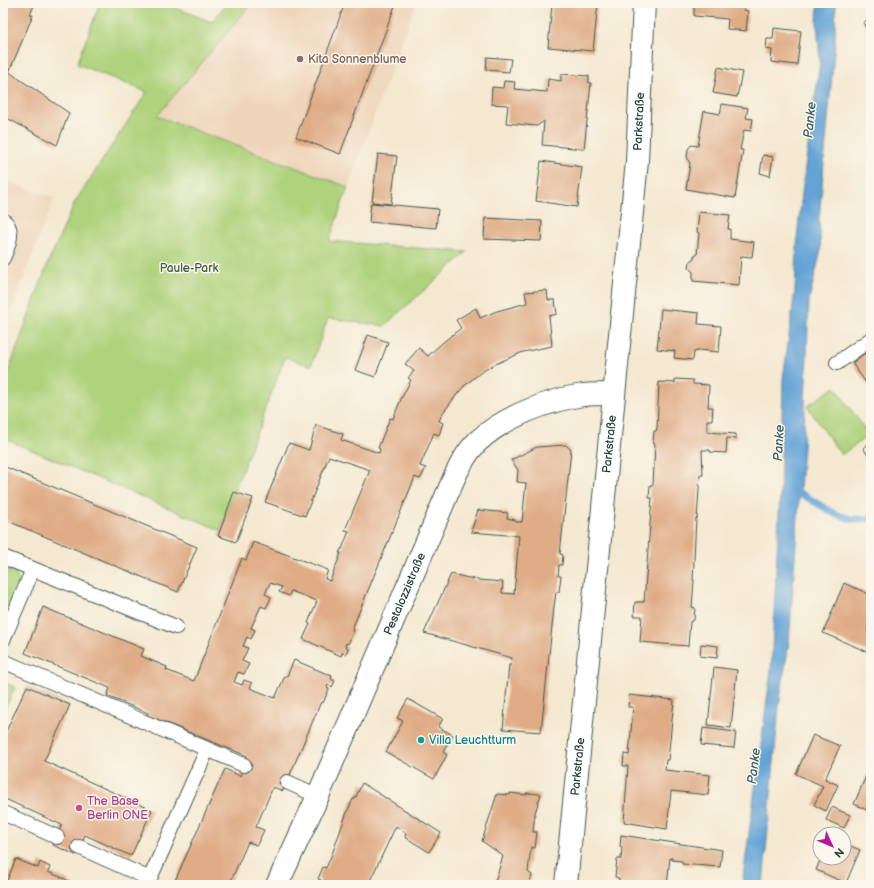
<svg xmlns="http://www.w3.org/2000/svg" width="874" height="888" viewBox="0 0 874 888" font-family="'Balsamiq Sans',sans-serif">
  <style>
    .built { fill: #efd6bb }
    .green { fill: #afd27b; stroke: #678858 }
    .water { fill: #64a3d6; stroke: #427085 }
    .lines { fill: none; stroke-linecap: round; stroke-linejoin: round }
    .stream { stroke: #64a3d6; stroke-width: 7 }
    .building { fill: #dfac86 }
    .service-casing { stroke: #3f574b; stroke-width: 16 }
    .minor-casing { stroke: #3f574b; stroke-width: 24 }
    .service { stroke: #fff; stroke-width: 14 }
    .minor { stroke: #fff; stroke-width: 22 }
    .education-dot { fill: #8d6e63; stroke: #fbf7ec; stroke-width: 1.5 }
    .culture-dot { fill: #0f9aa8; stroke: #fbf7ec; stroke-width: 1.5 }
    .hotel-dot { fill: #d1479c; stroke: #fbf7ec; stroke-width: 1.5 }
    .labels { text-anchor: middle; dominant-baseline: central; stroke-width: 3; stroke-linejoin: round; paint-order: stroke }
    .education-label { font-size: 12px; fill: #785e54; stroke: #fbf7ec; text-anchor: start }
    .street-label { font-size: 12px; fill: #1f3d34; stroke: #fbf7ec }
    .park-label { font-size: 12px; fill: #3c5b42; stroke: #fbf7ec }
    .culture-label { font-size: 12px; fill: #0d838f; stroke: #fbf7ec; text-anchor: start }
    .hotel-label { font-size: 12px; fill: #b23c85; stroke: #fbf7ec; text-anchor: start }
    .water-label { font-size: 13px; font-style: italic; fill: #345c65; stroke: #fbf7ec }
  </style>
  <rect width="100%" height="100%" fill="#fbf7ec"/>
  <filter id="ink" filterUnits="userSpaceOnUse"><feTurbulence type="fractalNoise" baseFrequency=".025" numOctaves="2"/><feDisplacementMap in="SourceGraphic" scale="8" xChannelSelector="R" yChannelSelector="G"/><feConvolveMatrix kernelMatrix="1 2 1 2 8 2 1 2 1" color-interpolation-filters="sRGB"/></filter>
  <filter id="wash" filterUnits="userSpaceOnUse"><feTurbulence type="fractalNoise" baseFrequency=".012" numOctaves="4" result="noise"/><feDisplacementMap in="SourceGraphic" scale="16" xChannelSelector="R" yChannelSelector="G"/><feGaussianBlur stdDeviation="0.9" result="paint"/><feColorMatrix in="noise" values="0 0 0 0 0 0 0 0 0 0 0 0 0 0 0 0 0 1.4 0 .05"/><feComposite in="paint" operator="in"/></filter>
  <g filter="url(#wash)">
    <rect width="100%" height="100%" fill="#f4e8d0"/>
    <!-- built -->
    <path class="built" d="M252,3H416L348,187L156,116Z
      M3,180L54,198L3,332Z"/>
    <!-- green -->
    <path class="green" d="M100,3H163L212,22L227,3H252L157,116L348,187L329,241L467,252L384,326L328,318L311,366L285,357L220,530L3,438V386L48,263L75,202L147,92L77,64Z
      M835,387L869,435L841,455L807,406Z
      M3,568L15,573L21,587L7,621L3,619Z
      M3,682L15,687L3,713Z"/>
    <!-- water -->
    <path class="water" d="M818,3H836L835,42L819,219L821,250L809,300L804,433L789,642L779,706L763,885H742L771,670L780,495L783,379L795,290L798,228L805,167L820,63L817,22Z"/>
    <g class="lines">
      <!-- stream -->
      <path class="stream" d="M793,489L835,514L852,519H871"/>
    </g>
    <g id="blocks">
      <!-- building -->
      <path class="building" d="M3,3H35L30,15H33L9,72L69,113L57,145L3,116Z
        M345,3H396L340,154L296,137Z
        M554,3H598L593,51L548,47L552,4H554Z
        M694,3H744V10L748,11L746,31L727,29L728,19L694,16Z
        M871,17V36L863,23Z
        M774,28L801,31L797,65L771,62L772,50L766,49L767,39H773Z
        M487,57L511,59L509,72L486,70Z
        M718,67L742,72L737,97L713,93Z
        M561,74L589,76V83H591L584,149L542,145L544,121L537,126L506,123L508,105L491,104L492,87L503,88L504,81L515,82L514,89L547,92L548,79L561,81Z
        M722,104L748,108L746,118L753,119L751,131L744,130L740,150H743L735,198L686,189L690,164L687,157L688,149L691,145L698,146L704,111L720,114Z
        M378,154L397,156L391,204L372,202Z
        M763,155L773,157L770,176L760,173Z
        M541,161L582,167L577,207L536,201Z
        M371,203L438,209L436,228L369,222Z
        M699,212L730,215L728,229H730V239L754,242L752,257L741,256L739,285L693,281V272L689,268L690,261L694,258V255H697L699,233L697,232Z
        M485,218L542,221L541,241L484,239Z
        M547,290L548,300H555L557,314L549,316L552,346L523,352L493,365L480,373L464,386L455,397L442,414L439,421L443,423L439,435L434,433L420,466L426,468L420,479L415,477L352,629L354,630L348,644L346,643L345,646L348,648L346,654L342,653L341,656L303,639L310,624L308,623L317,601L291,591L289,596L279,592L282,587L270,583L265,594L271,597L269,602L266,608L261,606L251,628L255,630L251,639L247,637L243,646L248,648L242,661L249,664L244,674L238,672L234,682L242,685L244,680L252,683L250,688L275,698L285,676H287L294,660L332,676L331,679L335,681L332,687L328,685L327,688L329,689L323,703L321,702L283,791L273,787L256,827L264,830L257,845L248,842L229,885H173L225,769L240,776L247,756L147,715L148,713L107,696L110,688L25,653L43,607L144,649L141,656L167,667L166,670L194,681L242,558L246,560L253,542L328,570L325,579L330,581L341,553H339L341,549H342L349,531L345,530L370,470L329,456L305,516L265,502L289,443L309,450L316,425L343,434L341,440L379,453L380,449L378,448L390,418L393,419L401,399L411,380L408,378L414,371L405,364L419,348L428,356L442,343L461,328L456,320L476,308L480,318L497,311L527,303L525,292Z
        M661,309L699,313L698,324L721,326L719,352L698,350V351L694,352L693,360L674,358L675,351L657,349Z
        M368,335L388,342L375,377L355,370Z
        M871,349V385L869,387L852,363Z
        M675,379L693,380V384L709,385L708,407H713L712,420H707V432L736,434V439L727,438L726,453L710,452V450H702L703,475H700L697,519L696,518L693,580H694L692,607L695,608L694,620L690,622L688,646L640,642L642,616H634L635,602H644L652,498H649L650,485H653L655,444L653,443L654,431H656L657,428L659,382L675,383Z
        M871,442V460L863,448Z
        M566,445L571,450L560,554L563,555L562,565H559L558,576H561L559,592H556L554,607L541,732L503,729L509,665H511L512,658L424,633L451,574L478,580L503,582L502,593L514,594L519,536L471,532L478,510L508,513L507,518L515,520L516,522H522L526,483L517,482L518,470L511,460L537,447Z
        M3,466L197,547L178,592L3,519Z
        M234,492L253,498L236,542L218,536Z
        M844,583L871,595V621L867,630L871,632V646L868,652L823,633Z
        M701,644L718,646L717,658L700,656Z
        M714,667L737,670L731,728L708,725Z
        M27,686L70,705L44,761L152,810L131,856L85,835L76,855L53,845L62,825L3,798V738Z
        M629,695L674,700L668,760H666L665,770L710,775L708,795L671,791L667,829L624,822L628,766H623L624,754L629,755L633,707H628Z
        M408,699L443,719L438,727L453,735L443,752L447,755L434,779L386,752L403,721L397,718Z
        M703,728L736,732L734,748L701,745Z
        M813,735L840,746L825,779L838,785L826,811L814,805L823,786L796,774Z
        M867,774L871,776V812L854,804Z
        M362,783L441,833L429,852L405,837L406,833L396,826L368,885H319L321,880L318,879L323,867L326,868L332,854L347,812L353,799H355Z
        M510,793L527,795L526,793L541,794L535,813L533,832H537L535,848L531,847L528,872L532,875L529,885H494L503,856L482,841L497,794L510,795Z
        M832,807L850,815L844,828L826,820Z
        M621,835L722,850L720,867L682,864V861L672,860V858H670L667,885H618L619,878L615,877L617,859H621L622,847H620Z
        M844,843L860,850L846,883L816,870L821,858H844Z
        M16,859L38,868L40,862L50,867L48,872L70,881L68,885H5Z"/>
    </g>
  </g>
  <g filter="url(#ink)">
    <use href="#blocks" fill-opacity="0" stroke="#3f574b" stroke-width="1"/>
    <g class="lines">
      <!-- service casing -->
      <g class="service-casing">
        <path id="service" d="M3,220C16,230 8,246 3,258
          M837,363L871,339
          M3,557L33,569
          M3,640L33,569L176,627
          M3,661L244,765
          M287,782L318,796
          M3,813L57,837
          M79,847L150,879
          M147,885L207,750"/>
      </g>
      <!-- minor casing -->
      <g class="minor-casing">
        <g id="minor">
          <path id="s1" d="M277,885L318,796L454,478C460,465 468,451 477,442C503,417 549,400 583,395C594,394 604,394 614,394"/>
          <path id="s2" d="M566,885L637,161L644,3"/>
        </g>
      </g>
      <!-- service -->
      <use href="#service" class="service"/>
      <!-- minor -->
      <use href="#minor" class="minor"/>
    </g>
  </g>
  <!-- markers -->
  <circle class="education-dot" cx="300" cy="59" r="4"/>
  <circle class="culture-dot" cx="421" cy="740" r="4"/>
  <circle class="hotel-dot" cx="79" cy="808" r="4"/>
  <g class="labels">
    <!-- education labels -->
    <g class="education-label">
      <text x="308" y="59">Kita Sonnenblume</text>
    </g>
    <!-- street labels -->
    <g class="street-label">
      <text stroke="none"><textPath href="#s2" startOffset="767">Parkstraße</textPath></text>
      <text stroke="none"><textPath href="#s2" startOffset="443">Parkstraße</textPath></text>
      <text stroke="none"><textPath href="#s1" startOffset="318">Pestalozzistraße</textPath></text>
      <text stroke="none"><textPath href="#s2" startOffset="119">Parkstraße</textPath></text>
    </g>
    <!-- park labels -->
    <g class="park-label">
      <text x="189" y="268">Paule-Park</text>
    </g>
    <!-- culture labels -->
    <g class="culture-label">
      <text x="429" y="740">Villa Leuchtturm</text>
    </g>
    <!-- hotel labels -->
    <g class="hotel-label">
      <text x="87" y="801">The Base<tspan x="87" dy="14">Berlin ONE</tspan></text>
    </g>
    <!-- water labels -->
    <g class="water-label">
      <text transform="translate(810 120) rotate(-84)">Panke</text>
      <text transform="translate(779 443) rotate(-87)">Panke</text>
      <text transform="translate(754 766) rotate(-83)">Panke</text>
    </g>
  </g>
  <!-- margin -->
  <rect width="874" height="888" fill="none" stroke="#fbf7ec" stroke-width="16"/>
  <!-- north arrow -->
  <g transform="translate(832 846) rotate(134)"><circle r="19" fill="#fbf7ec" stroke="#a3ada2"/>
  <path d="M0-3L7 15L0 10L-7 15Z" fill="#b5179e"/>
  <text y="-6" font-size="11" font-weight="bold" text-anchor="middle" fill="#1f3d34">N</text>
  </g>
</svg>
